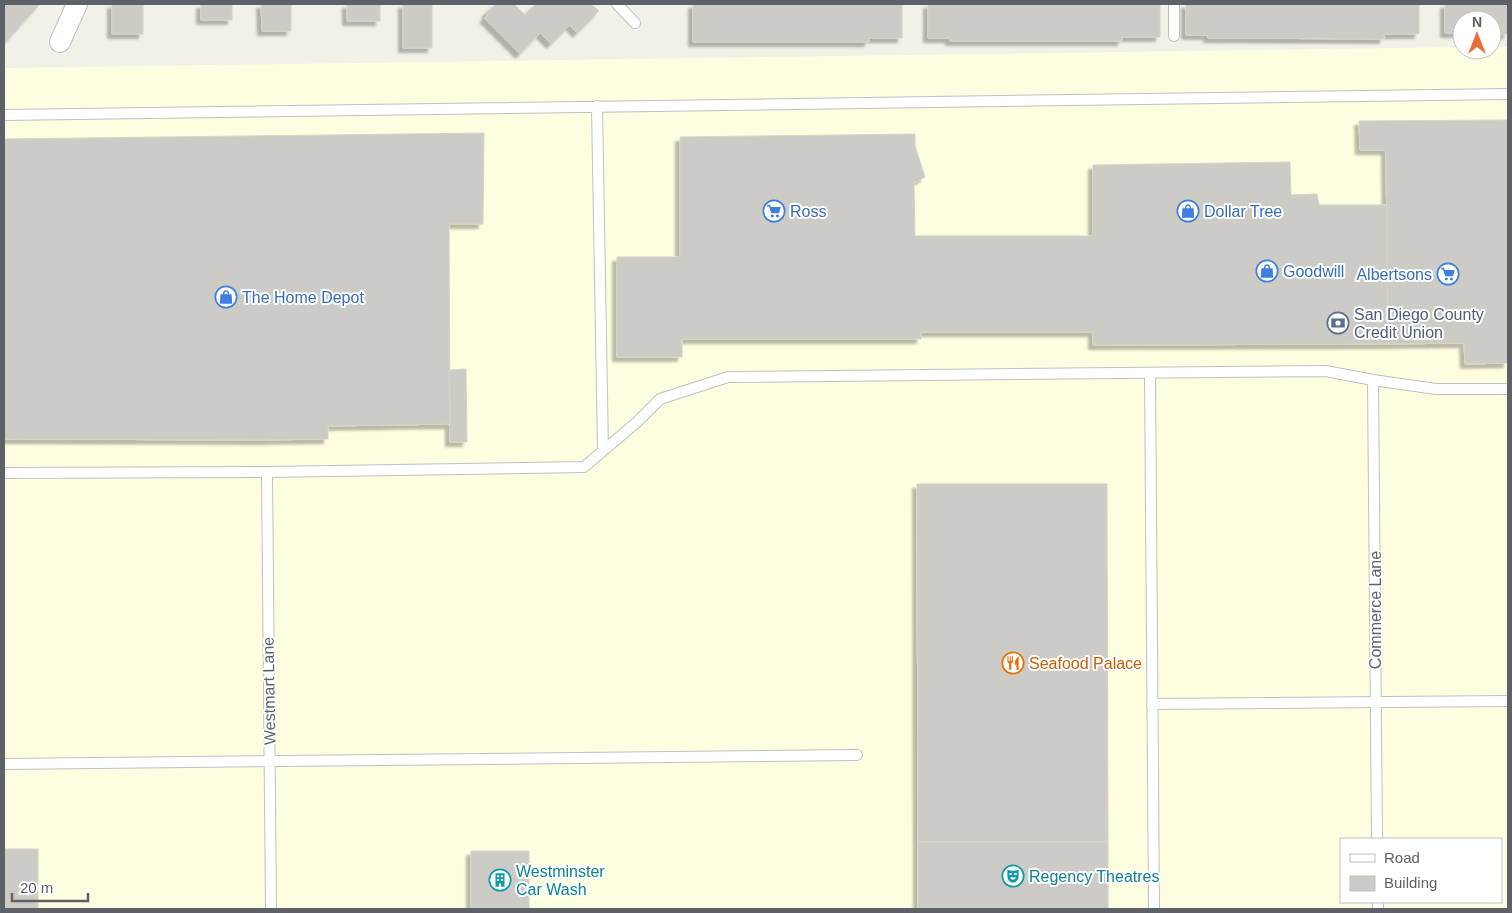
<svg xmlns="http://www.w3.org/2000/svg" width="1512" height="913" viewBox="0 0 1512 913" font-family="Arial,sans-serif">
  <style>
    .commercial { fill: #fdfde0; fill-rule: evenodd }
    .building { fill: #cccbc5; stroke: #d6d4c6; filter: url(#shadow) }
    .lines { fill: none; stroke-linecap: round; stroke-linejoin: round }
    .service-casing { stroke: #bfbfc6; stroke-width: 12 }
    .minor-casing { stroke: #bfbfc6; stroke-width: 22 }
    .service { stroke: #fff; stroke-width: 10 }
    .minor { stroke: #fff; stroke-width: 20 }
    .labels { text-anchor: middle; dominant-baseline: central; stroke-width: 4; stroke-linejoin: round; paint-order: stroke }
    .shop-label { font-size: 16px; fill: #366cbe; stroke: #fff; text-anchor: start }
    .service-label { font-size: 16px; fill: #4e5e75; stroke: #fff; text-anchor: start }
    .street-label { font-size: 16px; fill: #5f6168; stroke: #fff }
    .food-label { font-size: 16px; fill: #c56008; stroke: #fff; text-anchor: start }
    .culture-label { font-size: 16px; fill: #0d838f; stroke: #fff; text-anchor: start }
  </style>
  <defs>
    <filter id="shadow"><feDropShadow dx="-4.5" dy="4.5" stdDeviation="1" flood-color="#0004"/></filter>
  </defs>
  <rect width="100%" height="100%" fill="#f1f1e8"/>
  <!-- commercial -->
  <path class="commercial" d="M1462,47V50H1492V47H1508V909H4V68ZM1341,839H1501V902H1341Z"/>
  <!-- building -->
  <path class="building" d="M4,4H40L5,43L4,42Z
    M112,4H143V34H112Z
    M201,4H232V20H201Z
    M261,4H291V31H262Z
    M347,4H380V21H347Z
    M403,4H432V48H403Z
    M496,4H514L525,15L536,4H591L599,11L577,33L570,25L551,44L540,33L520,54L484,18L488,15L486,13Z
    M693,4H902V38H869V42H693Z
    M928,4H1160V37H1122V41H950V38H928Z
    M1186,4H1419V34H1384V39L1208,38V35H1186Z
    M1445,4H1508V34L1492,35V20H1462V33H1445Z
    M1508,120V363L1465,364L1464,343L1388,344L1386,150H1360L1359,121Z
    M484,133L483,224H449L450,424L328,426V439L262,440L4,439V139Z
    M915,134V146L925,177L914,183L915,236H1093V165L1290,162L1291,195L1317,194L1319,205H1387L1388,344L1093,345V332H921V339H682V357H617V257H680V137Z
    M466,369L467,442H450L449,370Z
    M917,484H1107L1108,842H918Z
    M918,842H1108V909H918Z
    M4,849H38V909H4Z
    M471,851H529V909H471Z"/>
  <g class="lines">
    <!-- service casing -->
    <g class="service-casing">
      <path id="service" d="M617,4L635,23
        M1174,4V36
        M597,106L603,450
        M4,115L1508,94
        M1150,373L1154,909
        M1373,380L1377,839
        M267,472L271,909
        M4,473L267,472L584,467L637,422L660,399L728,377L1326,371L1373,380L1436,389H1508
        M1152,704L1508,701
        M4,764L857,755
        M1378,902V909"/>
    </g>
    <!-- minor casing -->
    <g class="minor-casing">
      <path id="minor" d="M60,42L77,4"/>
    </g>
    <!-- service -->
    <use href="#service" class="service"/>
    <!-- minor -->
    <use href="#minor" class="minor"/>
  </g>
  <!-- icons -->
  <defs>
    <g id="supermarket-ring" transform="scale(1.125)"><circle r="9.5" fill="#fff" stroke="#3f7fe0" stroke-width="1.5"/><path d="M-6-5.5h2.5l.6 2H6L4.5 2H-2.5L-4.4-4H-6ZM-1.5 3.2a1.3 1.3 0 1 0 .1 0ZM3 3.2a1.3 1.3 0 1 0 .1 0Z" fill="#3f7fe0"/></g>
    <g id="shop-ring" transform="scale(1.125)"><circle r="9.5" fill="#fff" stroke="#3f7fe0" stroke-width="1.5"/><path d="M-5-2.5h2.3a2.7 3.5 0 0 1 5.4 0H5L5.5 6h-11ZM-1.5-2.5h3a1.5 2.3 0 0 0-3 0Z" fill="#3f7fe0"/></g>
    <g id="bank-ring" transform="scale(1.125)"><circle r="9.5" fill="#fff" stroke="#5c6f8a" stroke-width="1.5"/><path d="M-6-4H6V4H-6ZM0-2.3a2.3 2.3 0 1 0 0 4.6a2.3 2.3 0 1 0 0-4.6Z" fill="#5c6f8a"/></g>
    <g id="restaurant-ring" transform="scale(1.125)"><circle r="9.5" fill="#fff" stroke="#e8710a" stroke-width="1.5"/><path d="M-5-6h1v4h1v-4h1v4h1v-4h1v5L-1.5 .5V6h-2V.5L-5-1ZM5-6V6H3V1.5H1.5Q1.5-4 5-6Z" fill="#e8710a"/></g>
    <g id="theatre-ring" transform="scale(1.125)"><circle r="9.5" fill="#fff" stroke="#0f9aa8" stroke-width="1.5"/><path d="M-5-5.5Q0-4 5-5.5V0Q5 5 0 6Q-5 5-5 0ZM-3.3-2.5H-1v1.5H-3.3ZM1-2.5H3.3v1.5H1ZM-2.8 1Q0 5.5 2.8 1Z" fill="#0f9aa8"/></g>
    <g id="building-ring" transform="scale(1.125)"><circle r="9.5" fill="#fff" stroke="#0f9aa8" stroke-width="1.5"/><path d="M-4-6H4V6H1V3H-1V6H-4ZM-2.5-4.3h1.7v1.8h-1.7ZM.8-4.3h1.7v1.8H.8ZM-2.5-1h1.7V.8h-1.7ZM.8-1h1.7V.8H.8Z" fill="#0f9aa8"/></g>
  </defs>
  <g fill-rule="evenodd">
    <use href="#supermarket-ring" x="774" y="211"/>
    <use href="#shop-ring" x="1188" y="211"/>
    <use href="#shop-ring" x="1267" y="271"/>
    <use href="#supermarket-ring" x="1448" y="274"/>
    <use href="#shop-ring" x="226" y="297"/>
    <use href="#bank-ring" x="1338" y="323"/>
    <use href="#restaurant-ring" x="1013" y="663"/>
    <use href="#theatre-ring" x="1013" y="876"/>
    <use href="#building-ring" x="500" y="880"/>
  </g>
  <g class="labels">
    <!-- shop labels -->
    <g class="shop-label">
      <text x="790" y="211">Ross</text>
      <text x="1204" y="211">Dollar Tree</text>
      <text x="1283" y="271">Goodwill</text>
      <text x="1432" y="274" text-anchor="end">Albertsons</text>
      <text x="242" y="297">The Home Depot</text>
    </g>
    <!-- service labels -->
    <g class="service-label">
      <text x="1354" y="314">San Diego County<tspan x="1354" dy="18">Credit Union</tspan></text>
    </g>
    <!-- street labels -->
    <g class="street-label">
      <text transform="translate(1375 610) rotate(-90)">Commerce Lane</text>
      <text transform="translate(269 691) rotate(-91)">Westmart Lane</text>
    </g>
    <!-- food labels -->
    <g class="food-label">
      <text x="1029" y="663">Seafood Palace</text>
    </g>
    <!-- culture labels -->
    <g class="culture-label">
      <text x="516" y="871">Westminster<tspan x="516" dy="18">Car Wash</tspan></text>
      <text x="1029" y="876">Regency Theatres</text>
    </g>
  </g>
  <!-- border -->
  <rect width="1512" height="913" fill="none" stroke="#5f6168" stroke-width="10"/>
  <!-- legend -->
  <rect x="1340" y="838" width="162" height="65" fill="#ffffff" stroke="#bfc0c3"/>
  <rect x="1350" y="854" width="25" height="8" fill="#ffffff" stroke="#bfc0c3"/>
  <text x="1384" y="863" font-size="15" fill="#5f6168">Road</text>
  <rect x="1350" y="876" width="25" height="15" fill="#cccbc5" stroke="#bfc0c3"/>
  <text x="1384" y="888" font-size="15" fill="#5f6168">Building</text>
  <!-- north arrow -->
  <g transform="translate(1477 35)"><circle r="24" fill="#ffffff" stroke="#bfc0c3"/>
  <path d="M0-4L9 19L0 12L-9 19Z" fill="#e76e38"/>
  <text y="-8" font-size="14" font-weight="bold" text-anchor="middle" fill="#5f6168">N</text>
  </g>
  <!-- scale -->
  <path d="M12 893v8h76v-8" fill="none" stroke="#5f6168" stroke-width="2.5"/>
  <text x="20" y="893" font-size="15" fill="#5f6168" stroke="#ffffff" stroke-width="4" paint-order="stroke">20 m</text>
</svg>
